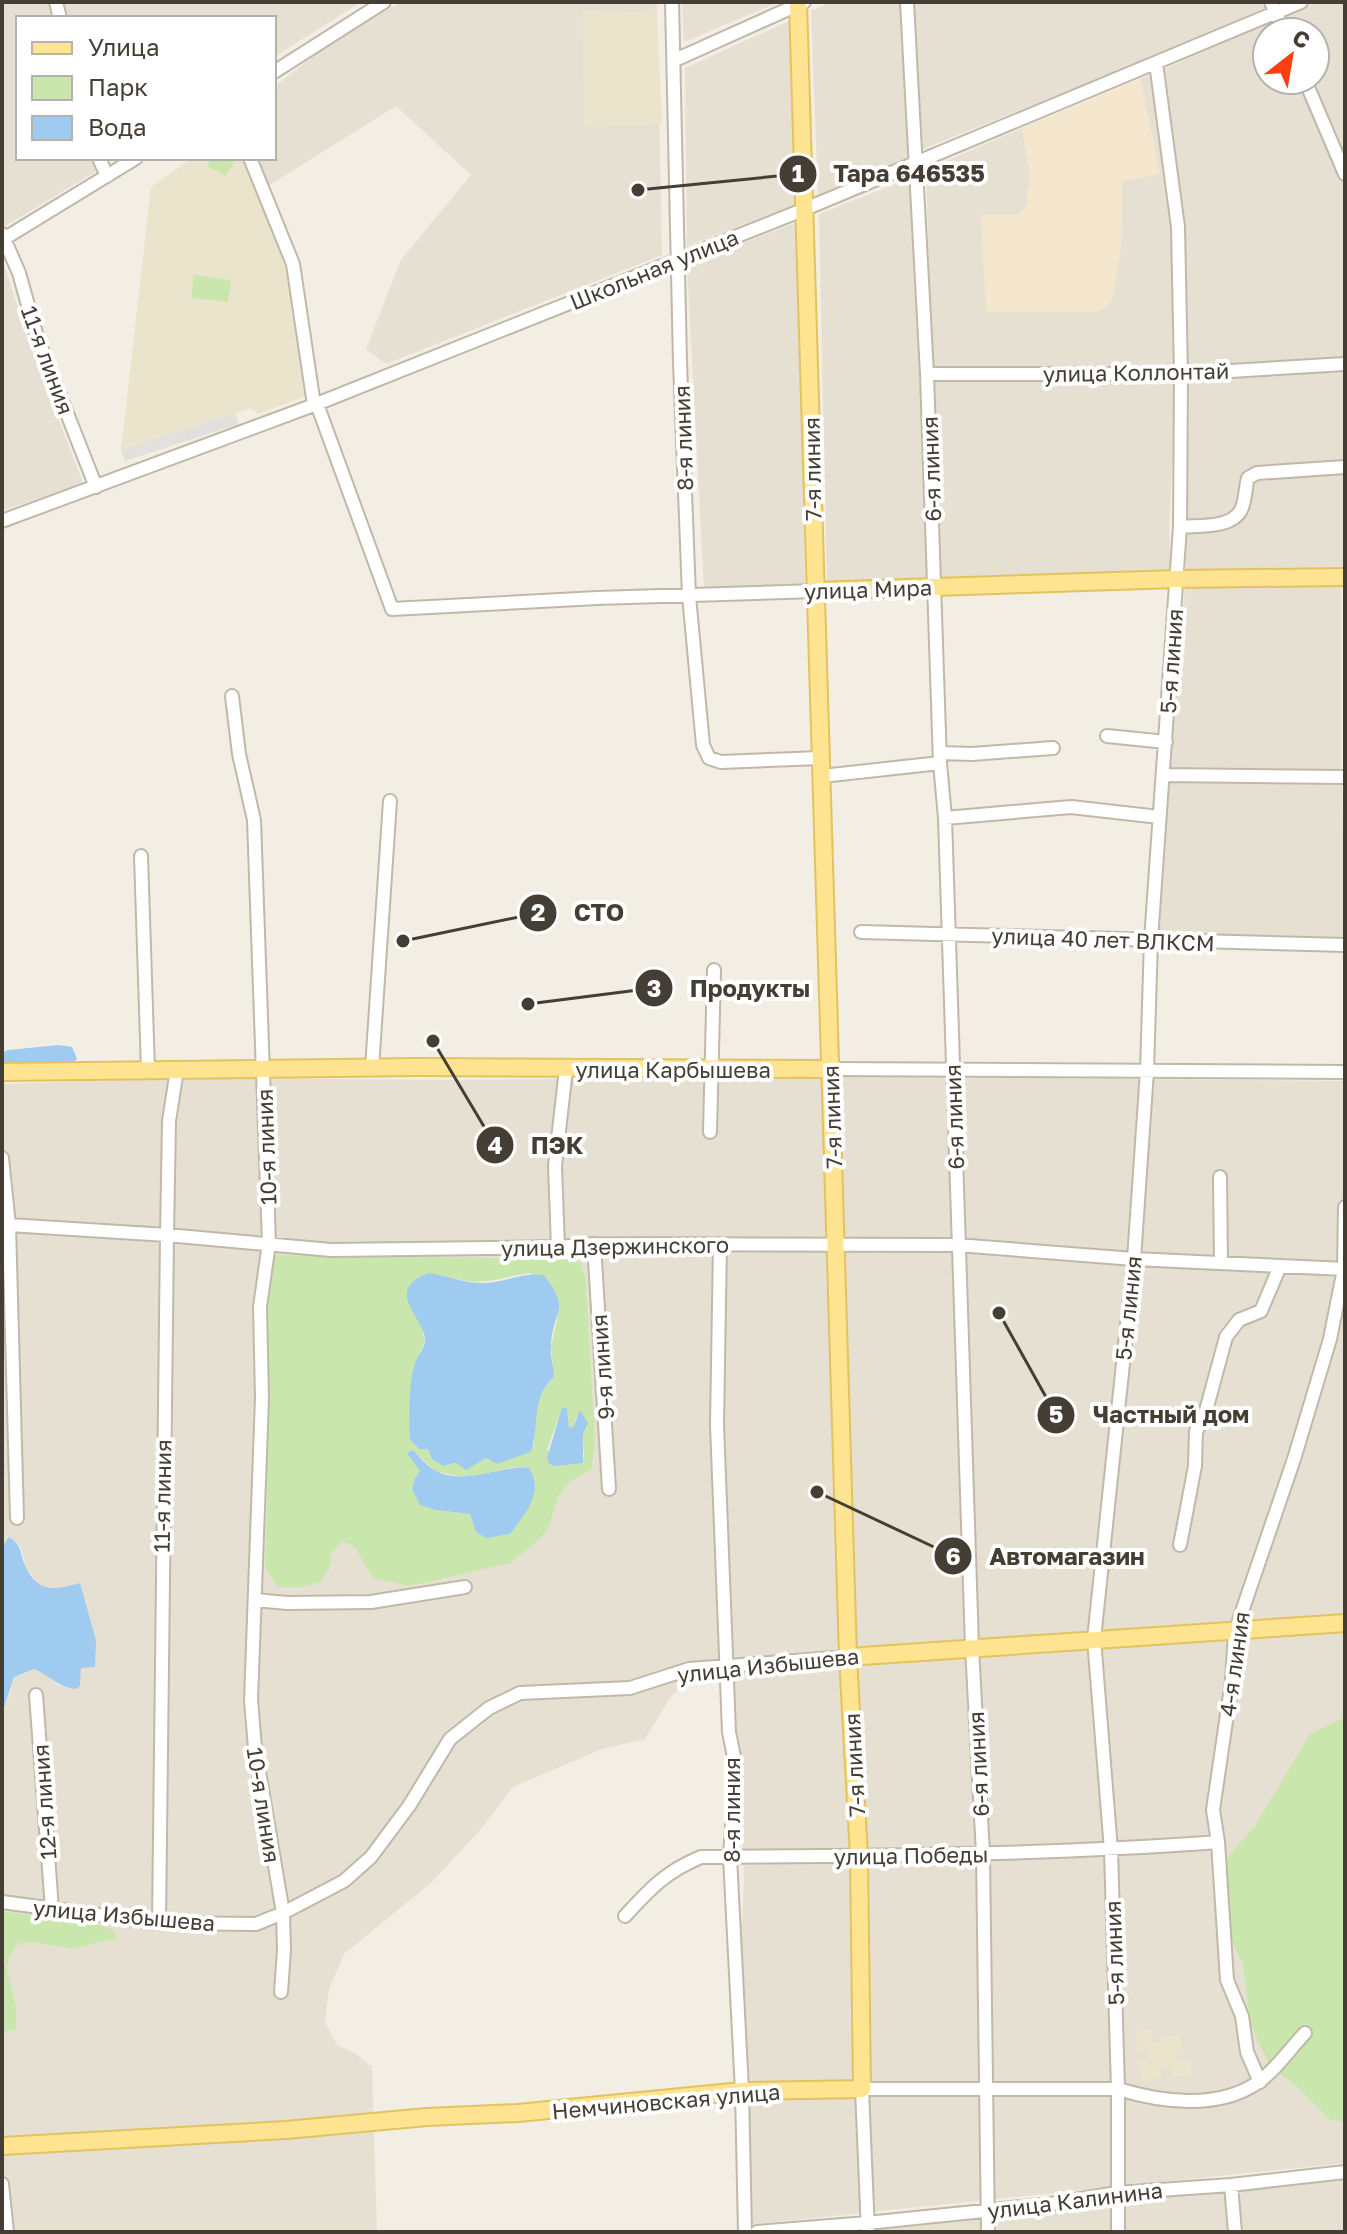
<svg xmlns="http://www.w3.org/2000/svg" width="1347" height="2234" viewBox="0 0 1347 2234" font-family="'Golos Text',sans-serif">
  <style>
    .residential { fill: #e6e0d2; fill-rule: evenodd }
    .commercial { fill: #f5e6ce }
    .education { fill: #ebe4cd }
    .green { fill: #c9e7ac; fill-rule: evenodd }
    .parking { fill: #e2e0dc }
    .water { fill: #9fcbf0 }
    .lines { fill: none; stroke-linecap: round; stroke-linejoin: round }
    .minor-casing { stroke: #c0b9a9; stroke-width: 16 }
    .major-casing { stroke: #e3c260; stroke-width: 20 }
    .minor { stroke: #fff; stroke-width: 12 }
    .major { stroke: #fee490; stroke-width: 16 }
    .labels { text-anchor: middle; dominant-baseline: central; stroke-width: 8; stroke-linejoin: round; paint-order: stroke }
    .street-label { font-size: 22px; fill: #443e34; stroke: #fff }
    .leader { fill: none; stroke: #443e34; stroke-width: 3 }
    .callout-dot { fill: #443e34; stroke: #fff; stroke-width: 3 }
    .mark-label { font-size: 24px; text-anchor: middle; font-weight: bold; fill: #fff }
    .callout-label { font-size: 24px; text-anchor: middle; font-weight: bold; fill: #443e34; stroke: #fff; stroke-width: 8; stroke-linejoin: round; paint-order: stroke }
  </style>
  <rect width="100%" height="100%" fill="#f2eee4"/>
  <!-- residential -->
  <path class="residential" d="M2,2H361L274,57V18H18V158H106L108,164L2,228Z
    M402,2H657L662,255L386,364L366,349L401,260L471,175L396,106L268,186L255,158H274V87L344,32Z
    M682,2H779L684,42Z
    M831,2H900L910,160L818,195L811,11Z
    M914,2H1265L1268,10L923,149Z
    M1317,2H1345V162L1310,80H1315V32H1289L1282,16Z
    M1273,20L1279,32H1267V80H1299L1345,187V361L1187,370L1184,227L1160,71Z
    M789,21L796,204L687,246L685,68Z
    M1152,74L1175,228L1177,371L932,370L926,170L1022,128L1030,175L1027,206L1017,215H982L1121,248L1122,181L1160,174L1140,79Z
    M911,178L928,582L827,584L819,214Z
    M797,222L805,585L704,590L687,265Z
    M2,258L28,340L83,483L2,511Z
    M1345,369V571L1186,573L1187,378Z
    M1176,378L1169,531L1171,574L940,582L932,379Z
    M1341,584V771H1167L1185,588Z
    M1167,783H1342L1345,939L1157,934Z
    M838,1076L1345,1081V1717L1310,1735L1256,1824L1227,1858L1234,1947L1243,1964L1250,2022L1272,2068L1296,2086L1330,2120L1345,2122V2163L754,2224L751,2222V2211L749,2076L741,1949L744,1878L740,1757L733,1693L723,1678L711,1674L690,1677L670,1698L645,1739L602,1749L513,1787L480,1830L432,1882L344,1954L329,1989L325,2022L337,2045L356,2054L372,2067L377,2232H2V2032L16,2028V2007L7,1970L9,1956L19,1943H37L72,1949L116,1938L95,1924L2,1911V1708H4L10,1694L14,1677L34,1669L46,1674L58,1685L80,1686L81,1668L96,1640L80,1584L51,1590L38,1584L26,1567L20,1545L4,1544L2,1563V1084L182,1078L465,1080ZM581,1263L586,1280L595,1439L592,1468L570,1482L559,1495L550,1524L373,1578L355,1548L342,1541L331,1554L265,1567L267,1502L262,1305Z
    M1345,2176V2232H1238L1235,2196L1244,2187Z
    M1214,2189L1222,2192L1227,2200L1231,2232H1122L1121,2198Z
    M1104,2201L1111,2202L1113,2206L1114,2232H992L996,2214H1025Z
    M976,2217L985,2222L986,2232H873L874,2226Z"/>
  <!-- commercial -->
  <path class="commercial" d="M1140,79L1160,174L1122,182L1121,248L1112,301L1098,312H986L981,215H1017L1027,206L1030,175L1022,128Z"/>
  <!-- education -->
  <path class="education" d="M583,11L642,12L657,16L662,124L584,127Z
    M192,158H243L288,273L304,397L258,414L251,408L121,450L151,187Z
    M1151,2029L1153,2043L1161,2042L1160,2037L1180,2035L1182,2049L1176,2050L1178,2061L1190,2060L1192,2075L1172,2077L1170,2066L1160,2067L1161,2078L1142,2081L1140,2062L1150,2061L1149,2049L1138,2050L1136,2031Z"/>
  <!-- green -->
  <path class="green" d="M212,158H228L234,162L226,176L207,166Z
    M194,275L231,280L228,302L191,298Z
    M273,1255L566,1259L581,1263L586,1280L595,1439L592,1469L570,1482L559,1495L550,1524L541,1538L510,1563L410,1586L373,1578L355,1548L342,1541L331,1554L329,1569L320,1582L302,1587H278L265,1567L267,1502L262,1305ZM530,1273L558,1316L551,1346L554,1377C535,1396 534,1418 534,1445L497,1464L486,1458L443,1466L432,1459L428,1449H419L410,1440L415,1364L425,1341L423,1333L452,1277C483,1288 500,1277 530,1273ZM562,1407L567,1408L569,1429L575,1426L576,1417L587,1428L583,1435L584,1458L547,1450ZM413,1450L435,1471L465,1478L515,1467L476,1532L470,1514L436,1510L415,1478L420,1471Z
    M1345,1717V2122L1330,2120L1296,2086L1272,2068L1261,2048L1250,2022L1243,1964L1234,1947L1228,1926L1223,1878L1227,1858L1256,1824L1310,1734Z
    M2,1911L95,1924L113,1930L117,1938L72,1949L37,1943H19L9,1956L7,1970L16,2007V2029L2,2032Z"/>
  <!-- parking -->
  <path class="parking" d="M235,413L238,424L125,461L121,450Z"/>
  <!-- water -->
  <path class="water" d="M59,1045L72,1047L77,1059L73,1063L7,1065L2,1060V1053L8,1050Z
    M429,1273C448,1276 467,1284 486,1283C508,1282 520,1272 544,1275C572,1312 553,1308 551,1346C550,1356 554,1367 554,1377C530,1399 540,1425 531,1452L497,1464L486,1458L466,1470L456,1463L443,1466L432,1459L428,1449H419L410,1440C409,1416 408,1386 415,1363C417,1356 425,1348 425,1340C426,1320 381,1290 429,1273Z
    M562,1407L567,1408L569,1428L574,1426L580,1410L588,1423L583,1435V1463L556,1466L549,1464L547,1458Z
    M413,1450C420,1457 428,1467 436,1471C465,1486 498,1465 529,1468C545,1493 525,1514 510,1534L486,1538L476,1532L470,1514L436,1510L420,1505L412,1489L415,1478L420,1471L407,1453Z
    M9,1537C23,1547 19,1551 25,1565C38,1594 55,1590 80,1583L96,1640L95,1667L81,1668L80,1686L76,1689C58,1687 49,1675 34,1669L14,1677L4,1708H2V1563L4,1544Z"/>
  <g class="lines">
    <!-- minor casing -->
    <g class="minor-casing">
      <path id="minor" d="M56,2L60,18
        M672,2L680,362L689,596L703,745L709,758L721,762L821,758
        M907,2L927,374L940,763L945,818L972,1647L983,1854L988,2232
        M1271,2L1284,32
        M675,60L804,2
        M274,72L384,2
        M1305,80L1345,174
        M99,158L107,176
        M250,158L293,264L314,405
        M2,234L19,273L37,337L96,487
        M2,240L136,158
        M927,374H1181L1345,364
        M317,404L392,609L597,598L815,591
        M2,521L314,405L805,209L1301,2
        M1180,527C1198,525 1231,529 1241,510C1246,500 1245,488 1248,478L1257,473L1345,467
        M232,696L239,754L254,820L269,1243L260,1307L262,1398L251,1700L255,1748L283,1913L284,1950L281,1992
        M1107,736L1166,742
        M940,753L972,754L1053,748
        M1164,775L1345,777
        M822,776L940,763
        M945,818L1071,807L1159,817
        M141,856L148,1070
        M861,932L1345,945
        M372,1068L390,801
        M831,1069L1345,1072
        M710,1132L714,970
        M2,1158L9,1225L17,1518
        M1220,1177L1221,1263
        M9,1225L167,1235L331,1250L558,1247L594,1244L957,1245L1134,1259L1345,1269
        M594,1244L609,1489
        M720,1244L717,1425L729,1732L736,1767L730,1857L742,2091L745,2232
        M558,1247L555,1166L566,1069
        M1180,1545L1195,1466L1196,1431L1204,1418L1226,1337L1239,1320L1261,1311L1280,1266
        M255,1600L287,1603L371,1602L465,1587
        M36,1695L52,1909
        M2,1902L159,1923L256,1924L283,1913L344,1881L371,1857L409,1806L450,1739L489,1708L520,1693L630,1688L689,1669L848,1657
        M625,1916C651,1888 665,1872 701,1857C874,1856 1046,1855 1218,1842
        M159,1923L167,1235L169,1121L177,1070
        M1260,2082L1247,2052L1242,2016L1227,1980L1218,1842L1213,1810L1232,1680L1235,1632L1294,1459L1330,1339L1344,1269L1345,1207
        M2,2184L7,2232
        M1231,2185L1235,2232
        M757,2232L867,2223L1051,2204L1117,2193L1231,2185L1345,2172
        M868,2232L862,2089H1118C1161,2102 1217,2110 1257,2083C1275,2071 1290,2049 1305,2033
        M1118,2232V2089L1111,1850L1094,1639L1134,1259L1147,1071L1151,940L1180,527L1181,374L1178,227L1156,63"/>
    </g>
    <!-- major casing -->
    <g class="major-casing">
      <path id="major" d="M815,591L1176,579L1345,577
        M2,1072L416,1067L831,1069
        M848,1657L1345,1623
        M2,2146L286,2130L427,2117L518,2113L742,2091L862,2089L859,1857L848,1657L798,2"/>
    </g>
    <!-- minor -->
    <use href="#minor" class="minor"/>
    <!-- major -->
    <use href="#major" class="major"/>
  </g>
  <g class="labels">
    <!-- street labels -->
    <g class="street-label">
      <text transform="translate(654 269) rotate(-22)">Школьная улица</text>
      <text transform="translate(48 360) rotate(70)">11-я линия</text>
      <text transform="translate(1136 372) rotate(-1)">улица Коллонтай</text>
      <text transform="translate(683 438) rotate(-92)">8-я линия</text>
      <text transform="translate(812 469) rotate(-91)">7-я линия</text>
      <text transform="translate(931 469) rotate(-92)">6-я линия</text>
      <text transform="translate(868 589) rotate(-2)">улица Мира</text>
      <text transform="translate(1171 661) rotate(-86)">5-я линия</text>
      <text transform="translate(1103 939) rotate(2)">улица 40 лет ВЛКСМ</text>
      <text x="673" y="1069">улица Карбышева</text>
      <text transform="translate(832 1117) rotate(-92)">7-я линия</text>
      <text transform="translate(954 1117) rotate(-92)">6-я линия</text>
      <text transform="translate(266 1147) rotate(-92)">10-я линия</text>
      <text transform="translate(615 1246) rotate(-1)">улица Дзержинского</text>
      <text transform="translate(1128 1308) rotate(-84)">5-я линия</text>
      <text transform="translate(602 1367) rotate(-94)">9-я линия</text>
      <text transform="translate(162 1496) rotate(-89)">11-я линия</text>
      <text transform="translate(1234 1664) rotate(-82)">4-я линия</text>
      <text transform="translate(768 1665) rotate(-6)">улица Избышева</text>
      <text transform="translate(978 1764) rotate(-93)">6-я линия</text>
      <text transform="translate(854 1765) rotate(-93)">7-я линия</text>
      <text transform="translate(44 1802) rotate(-94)">12-я линия</text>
      <text transform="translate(264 1805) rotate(81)">10-я линия</text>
      <text transform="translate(731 1810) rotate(-90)">8-я линия</text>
      <text transform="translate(911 1855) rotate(-1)">улица Победы</text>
      <text transform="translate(124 1915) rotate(5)">улица Избышева</text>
      <text transform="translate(1114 1953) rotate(-92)">5-я линия</text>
      <text transform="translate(666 2101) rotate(-5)">Немчиновская улица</text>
      <text transform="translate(1075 2200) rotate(-7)">улица Калинина</text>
    </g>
  </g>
  <!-- callouts -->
  <path class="leader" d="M638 190L798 174M403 941L538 913M528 1004L654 988M433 1041L495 1145M999 1313L1056 1415M817 1492L953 1556"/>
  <g class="callout-dot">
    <circle cx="638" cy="190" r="8"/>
    <circle cx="403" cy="941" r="8"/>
    <circle cx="528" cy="1004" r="8"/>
    <circle cx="433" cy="1041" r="8"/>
    <circle cx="999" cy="1313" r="8"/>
    <circle cx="817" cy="1492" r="8"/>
    <circle cx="798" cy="174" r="20"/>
    <circle cx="538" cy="913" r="20"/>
    <circle cx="654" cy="988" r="20"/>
    <circle cx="495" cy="1145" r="20"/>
    <circle cx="1056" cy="1415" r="20"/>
    <circle cx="953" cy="1556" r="20"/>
  </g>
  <g class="mark-label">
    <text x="798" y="182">1</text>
    <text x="538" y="921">2</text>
    <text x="654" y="997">3</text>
    <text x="495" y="1154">4</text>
    <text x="1056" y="1423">5</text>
    <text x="953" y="1565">6</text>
  </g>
  <g class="callout-label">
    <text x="909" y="182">Тара 646535</text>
    <text x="599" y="921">СТО</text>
    <text x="750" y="997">Продукты</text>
    <text x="557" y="1154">ПЭК</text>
    <text x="1171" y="1423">Частный дом</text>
    <text x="1067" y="1565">Автомагазин</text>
  </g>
  <!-- border -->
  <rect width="1347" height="2234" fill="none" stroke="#443e34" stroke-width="8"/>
  <!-- legend -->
  <rect x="16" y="16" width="260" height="144" fill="#ffffff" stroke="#b4b2ae" stroke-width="2"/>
  <rect x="32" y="42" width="40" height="12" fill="#fee490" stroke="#b4b2ae" stroke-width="2"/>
  <text x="88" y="56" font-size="24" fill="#443e34">Улица</text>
  <rect x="32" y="76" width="40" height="24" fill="#c9e7ac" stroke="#b4b2ae" stroke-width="2"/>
  <text x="88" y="96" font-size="24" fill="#443e34">Парк</text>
  <rect x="32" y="116" width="40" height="24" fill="#9fcbf0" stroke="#b4b2ae" stroke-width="2"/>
  <text x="88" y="136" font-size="24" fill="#443e34">Вода</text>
  <!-- north arrow -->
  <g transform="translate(1291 56) rotate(31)"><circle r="38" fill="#ffffff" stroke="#b4b2ae" stroke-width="2"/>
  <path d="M0-6L14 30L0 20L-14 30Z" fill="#fa4013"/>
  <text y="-12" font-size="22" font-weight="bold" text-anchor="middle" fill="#443e34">С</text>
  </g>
</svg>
